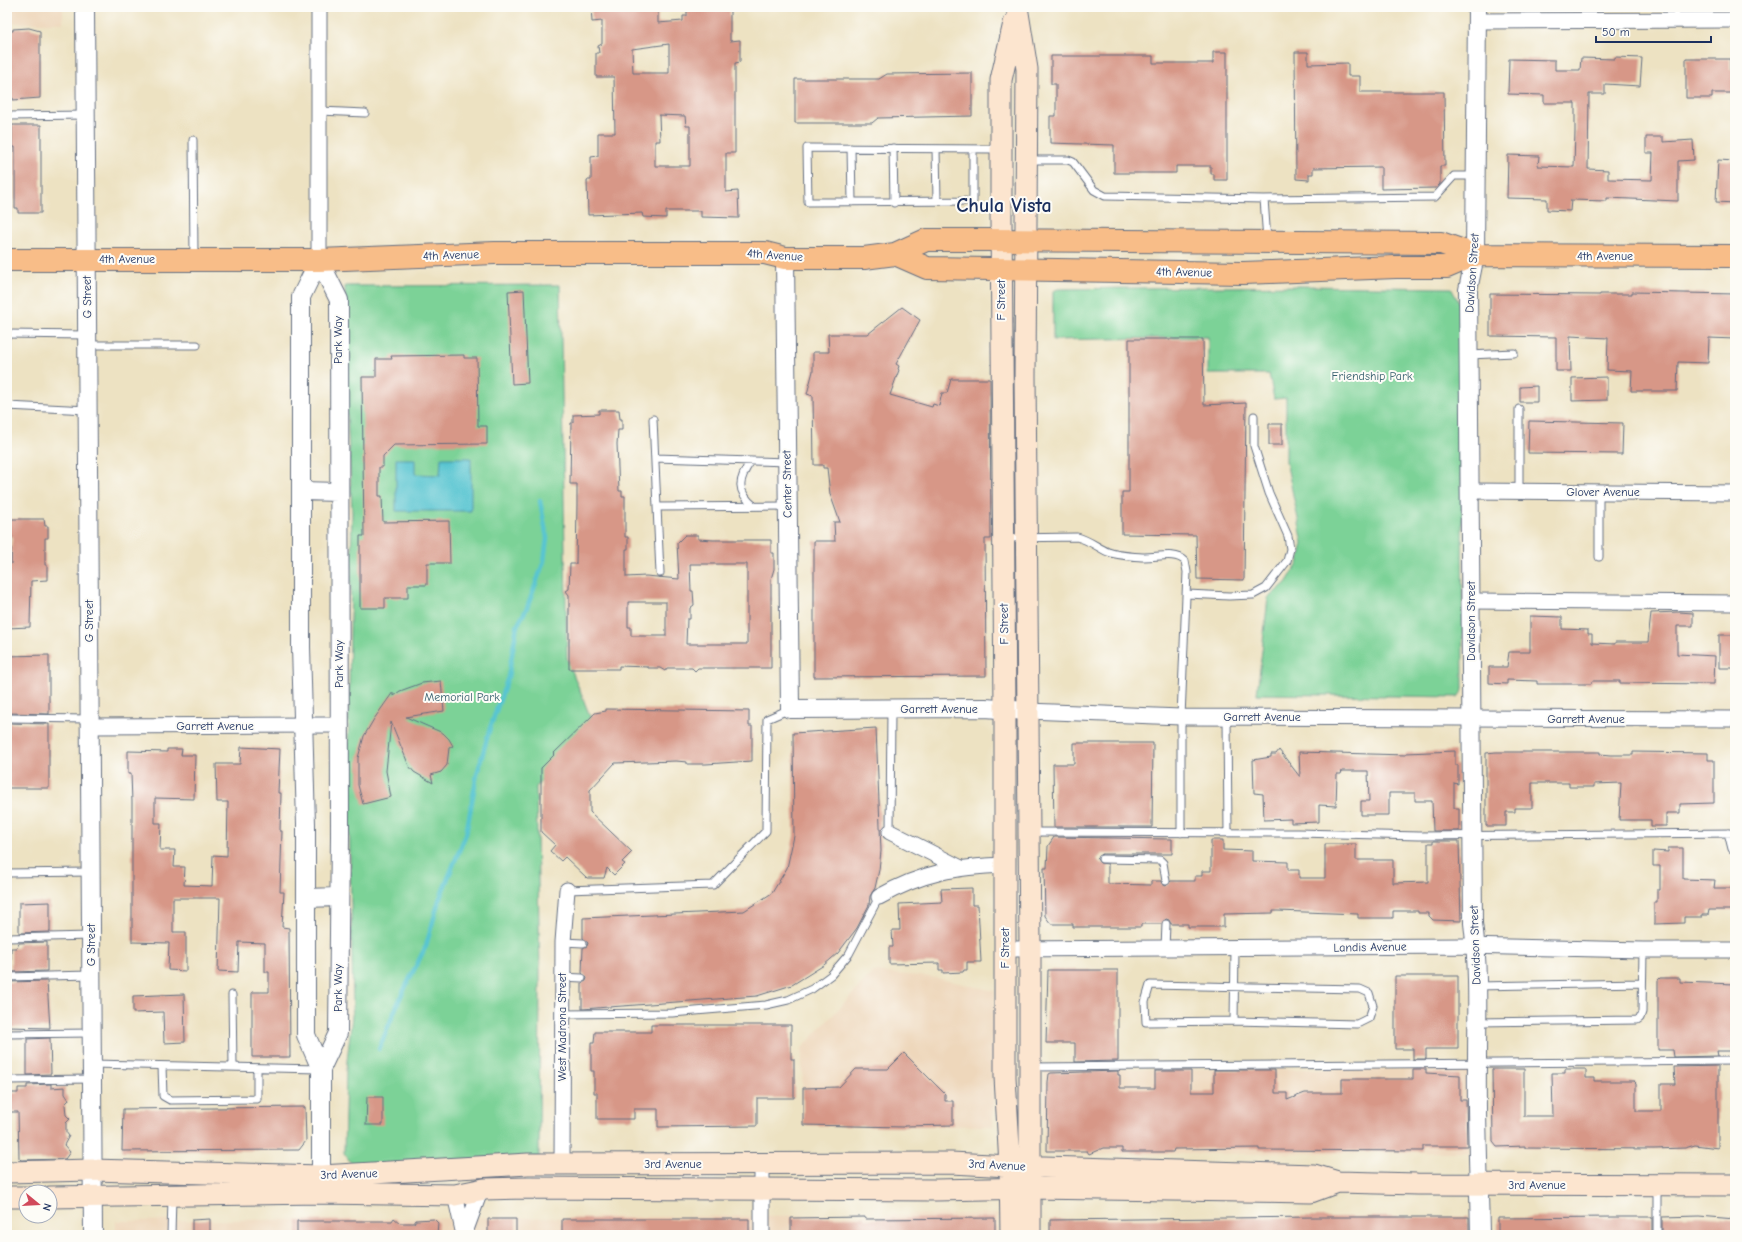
<svg xmlns="http://www.w3.org/2000/svg" width="1742" height="1242" viewBox="0 0 1742 1242" font-family="'Comic Neue',sans-serif">
  <style>
    .built { fill: #eed7bb }
    .green { fill: #7bd297; stroke: #4b807a }
    .water { fill: #58c5d1; stroke: #3a7a98 }
    .lines { fill: none; stroke-linecap: round; stroke-linejoin: round }
    .stream { stroke: #58c5d1; stroke-width: 4.5 }
    .building { fill: #d79787; fill-rule: evenodd }
    .service-casing { stroke: #646e81; stroke-width: 9 }
    .minor-casing { stroke: #646e81; stroke-width: 17 }
    .tertiary-casing { stroke: #646e81; stroke-width: 20 }
    .secondary-casing { stroke: #646e81; stroke-width: 23 }
    .primary-casing { stroke: #646e81; stroke-width: 24 }
    .service { stroke: #fff; stroke-width: 7 }
    .minor { stroke: #fff; stroke-width: 15 }
    .tertiary { stroke: #fff; stroke-width: 18 }
    .secondary { stroke: #fce5cf; stroke-width: 21 }
    .primary { stroke: #f8bd88; stroke-width: 22 }
    .labels { text-anchor: middle; dominant-baseline: central; stroke-width: 4; stroke-linejoin: round; paint-order: stroke }
    .street-label { font-size: 12px; fill: #1b2f5e; stroke: #fdfcf7 }
    .park-label { font-size: 12px; fill: #38606f; stroke: #fdfcf7 }
    .town-label { font-size: 20px; font-weight: bold; fill: #1b2f5e; stroke: #fdfcf7 }
  </style>
  <rect width="100%" height="100%" fill="#fdfcf7"/>
  <filter id="ink" filterUnits="userSpaceOnUse"><feTurbulence type="fractalNoise" baseFrequency=".025" numOctaves="2"/><feDisplacementMap in="SourceGraphic" scale="8" xChannelSelector="R" yChannelSelector="G"/><feConvolveMatrix kernelMatrix="1 2 1 2 8 2 1 2 1" color-interpolation-filters="sRGB"/></filter>
  <filter id="wash" filterUnits="userSpaceOnUse"><feTurbulence type="fractalNoise" baseFrequency=".012" numOctaves="4" result="noise"/><feDisplacementMap in="SourceGraphic" scale="16" xChannelSelector="R" yChannelSelector="G"/><feGaussianBlur stdDeviation="0.9" result="paint"/><feColorMatrix in="noise" values="0 0 0 0 0 0 0 0 0 0 0 0 0 0 0 0 0 1.4 0 .05"/><feComposite in="paint" operator="in"/></filter>
  <g filter="url(#wash)">
    <rect width="100%" height="100%" fill="#ede2c2"/>
    <!-- built -->
    <path class="built" d="M7,7H63V23H7Z
      M873,972L931,977L995,991L993,1126L803,1125L802,1048Z
      M1045,1069H1469V1152L1044,1155Z
      M998,1214V1235H116V1221Z"/>
    <!-- green -->
    <path class="green" d="M560,285L567,658L591,719L536,787L540,971L539,1157L354,1167L344,1153L346,1070L353,1007L348,755L352,511L345,372V286Z
      M1300,286L1451,288L1461,306L1463,690L1458,697L1257,694L1268,598L1286,583L1298,564L1303,543L1286,461V398L1274,399L1269,374H1208V337L1053,340V291L1058,289Z"/>
    <!-- water -->
    <path class="water" d="M441,458H471V511H396V459H415V474L440,475Z"/>
    <g class="lines">
      <!-- stream -->
      <path class="stream" d="M379,1049L400,998L426,946L439,900L466,834L477,774L490,728L508,677L517,626L527,608L544,561L547,538L540,501"/>
    </g>
    <g id="blocks">
      <!-- building -->
      <path class="building" d="M591,7H658V23L683,21V16H687V7H730V41L740,40V62L735,63V153H726V192L738,191L739,218L701,217V211H666V218L643,217L642,213L588,215L587,180H591V157L598,156V133H615L614,77H596V53H599L598,46L602,44V21L592,22ZM669,44V73H633L632,49ZM659,115L685,116L686,126H690V166H655V141H660Z
        M29,28L40,31V98L13,100V98H7V31H13V29Z
        M1213,52H1227V180H1214V174H1211V166H1176V173H1114V145L1050,143V116H1056V84H1051V56H1153V63H1213Z
        M1295,52H1308V64L1348,63V76H1360V92H1444L1445,166H1440V184L1436,188L1381,189V167L1313,168V174H1309V180L1296,179Z
        M1615,57L1642,58L1640,86L1605,84V94H1589L1588,169L1608,170V179L1652,180L1653,153H1646V137H1663V142L1693,140L1694,160L1678,161V201L1607,198V201L1571,200L1570,211L1547,210V199L1507,198L1508,155L1539,156L1538,166L1574,167L1575,131V103H1544V95L1508,94L1509,59L1555,60V70H1580L1581,58L1615,59Z
        M1686,59H1730V70H1735V93H1712V98H1686Z
        M972,73V116L878,118L872,123H795V79H879L887,74Z
        M12,125H41V213H18V208H15V147H12Z
        M1718,160L1735,161V203L1716,202Z
        M524,290L528,383L512,384L508,291Z
        M1632,292L1735,294V339L1709,338L1708,363L1678,362L1677,391H1631L1632,371L1607,370L1608,338L1570,336L1571,371H1556V337L1490,336V294L1600,295V294H1632Z
        M902,307L920,320L896,364L899,366L898,369L899,370L890,395L932,407L933,404L939,406L942,393H947L951,379H990L991,539H985L986,676L814,677V541H835L834,522H840L830,494L827,468H823V465H814L813,396L807,394L813,371V352H829L828,334H868Z
        M1129,339H1203L1204,405L1246,403L1244,580L1197,579L1196,535L1122,534V492H1129Z
        M464,355V358H477L478,426H487V444L394,445L383,456V467H379V496H382L383,522L449,521L450,563H427V585H408V598H385V608H360V536H364L362,377H376V359H392L391,356Z
        M1607,377V400L1572,401V378Z
        M1537,386V402H1520V387Z
        M599,410H619L620,419H622V430H618L617,444L619,491H622V496H625V537H628V549H626V577L646,576L679,579L677,543L685,535H698V539L713,540H771V553H774V569L771,579V668H698L695,671L692,668H667L665,671L660,668H648V667L619,666V669H569V595L566,591L569,589L570,564H576L577,504V484H570L571,423H573V415L599,414ZM690,564H747V644H686L687,619H690V608L694,605L693,591H691ZM628,602H666V636H631V627H628Z
        M1529,421L1623,423L1622,454L1528,453Z
        M1269,424H1282V445H1269Z
        M12,519H44L45,526H48V538H45V565H47V580L31,581L30,627L7,628V564H11L12,536H7V520H12Z
        M1679,612L1693,613V626H1677V654L1715,656L1714,684L1620,683V681H1592L1591,684H1537V681L1507,680V684L1489,683V667H1507L1509,652H1530V616L1562,617V629L1588,630V634H1592V643L1615,644V642H1648L1651,613Z
        M1719,635H1735V668H1719Z
        M49,655V714L7,713V656Z
        M441,681L444,711L406,717L443,733L449,739L453,746L449,748L447,765L441,772L431,775L433,783L414,772L409,766L391,722L386,771L391,797L363,804L358,785V758L364,736L374,719L393,692V696L400,691L422,683Z
        M606,709L749,711V726H752V761L706,764H687V762L676,761L615,763L590,790V812L632,852L622,862L625,864L614,875L607,868L604,878H587L565,857L561,861L550,851L555,845L541,832V768L554,755L553,754L595,713L606,711Z
        M7,723L49,724V788H7Z
        M876,728L881,851L879,870L875,888L870,896L869,905L857,928L838,953L824,965L792,985L757,996L582,1009V983L586,981L587,978L582,973L583,948L587,946L588,943L583,938V918L744,911L772,893L787,868L794,836L793,733Z
        M1074,743H1153L1152,827H1054L1053,764H1074Z
        M241,747L280,749L278,793H281L280,831H282L280,892H284L282,927L289,928L290,1057H252V992H269V972H265V943L239,942L238,972L218,971L220,898H173V932H186V971L168,970L169,943L132,942V802L131,774H128V751L167,752V749H182L181,755H195L194,799L155,798V823H161L160,850H175L174,867H185L184,885L212,886L213,855L227,856L228,802H217L216,764H240Z
        M1279,750L1300,777L1299,752L1406,755V753L1455,751V765H1458V784L1454,783V808H1459V831H1433L1432,801H1415V793H1389V815H1361V801H1369L1368,771H1342L1341,774H1337L1336,806L1319,805V822L1291,823V819L1264,820L1263,794L1254,793L1253,760L1271,757V754H1276Z
        M1496,752H1600V754L1610,755H1633V752L1708,753V760H1714V803L1680,804V813H1666V826H1651V820H1619L1621,783L1594,784V787H1569V783H1532V808H1515V812H1506V826H1486V753Z
        M1054,837L1172,839V854H1102L1097,859L1100,863L1108,864V884L1151,885V881H1161L1162,884L1166,886L1171,881H1195V876H1202V871H1211V840H1223V850L1252,851V861L1288,862V870H1299V878H1325V844H1356V860H1393V883L1428,882V843H1433V841H1459L1461,921L1433,920L1429,916V913H1418V911H1393V918H1358V914L1278,911H1273V913L1224,914V927H1188V924H1171L1169,920L1166,919L1161,924H1141V927H1073V924H1051L1045,916L1044,868H1047L1048,846Z
        M1668,848H1683V879L1715,880L1714,888H1735V910H1709L1708,915H1702V917H1684V923L1654,924V902H1657V890H1660V866H1653V851L1668,852Z
        M972,888V905H978L981,962H967V970H964L963,972L943,973V970H939V963L889,964V947H893L892,930H900L899,904L942,902L941,889Z
        M50,902V932L19,933V903Z
        M47,942V971L11,972V948H17L19,943Z
        M1048,970H1118V1061L1075,1062V1043H1046Z
        M1395,976H1458V1049H1426V1059H1413V1049H1395Z
        M1660,978H1680V982L1735,984V1051H1717L1718,1056L1674,1057L1673,1050H1658V980Z
        M47,981L50,1028L7,1027V982Z
        M184,994L185,1042L164,1043L163,1012L133,1013V996Z
        M651,1025H791V1059H794V1098H757V1126L658,1127V1109H634V1119H597V1093H594V1071H591V1043H594L595,1032H651Z
        M50,1038L51,1074L27,1075V1039Z
        M904,1053L945,1094V1101H953V1125L904,1126V1127L803,1125V1088L839,1087L856,1069H888Z
        M1718,1066V1148L1695,1145L1685,1148L1654,1149L1525,1148V1146L1497,1147L1493,1142L1492,1069H1524V1116H1553L1552,1073H1565V1069H1586V1078H1594V1081H1634L1636,1083V1111H1661V1084H1675L1674,1067Z
        M1413,1069H1426V1073L1460,1075V1100H1466L1467,1146H1423V1151L1259,1150V1148L1174,1149L1173,1152H1122V1148H1103L1089,1154L1087,1151H1047L1048,1082L1049,1074L1051,1073L1118,1071V1075H1120V1088H1155V1071H1191V1092H1214V1070H1275V1093H1287V1100L1305,1093H1342V1079H1413Z
        M51,1084V1088L65,1087V1094L69,1100L65,1104L66,1115L70,1119L66,1123V1132L69,1136L64,1145L70,1152L65,1159L21,1160L19,1158L18,1112H7V1093H18V1088H27V1085Z
        M367,1097H383V1125H366Z
        M305,1107L306,1141L299,1150L122,1151L123,1109Z
        M1699,1216L1735,1219V1235H1662V1217Z
        M865,1217V1219L995,1218V1235H791V1218Z
        M1315,1217H1469V1235H1050V1220Z
        M1613,1217H1652V1235H1498V1218Z
        M394,1218L400,1223H414L416,1220L434,1219L438,1223L437,1235H297V1221H392Z
        M210,1219V1235H192V1220Z
        M488,1219H516V1235H488Z
        M562,1219H749V1235H562Z"/>
    </g>
  </g>
  <g filter="url(#ink)">
    <use href="#blocks" fill-opacity="0" stroke="#646e81" stroke-width="1"/>
    <g class="lines">
      <!-- service casing -->
      <g class="service-casing">
        <path id="service" d="M320,111L365,113
          M7,116L86,115
          M193,140L194,257
          M851,148L852,202
          M893,148L894,203
          M936,149L937,201
          M973,149V201L808,202L807,148L999,149
          M1028,160H1068L1073,162L1094,190L1105,196L1264,199L1267,240
          M1264,199L1435,197L1454,176H1475
          M7,334L87,335
          M88,345H197
          M1469,355L1514,353
          M7,406L88,410
          M1519,409V492
          M653,419L660,573
          M655,458L787,462
          M751,461C738,480 736,491 754,506
          M1599,492V557
          M657,507L787,506
          M1005,538L1077,537C1089,540 1097,547 1108,552C1118,556 1132,556 1142,557C1156,558 1175,551 1185,561L1187,572L1181,717V833
          M1187,594L1229,596L1253,595L1266,588L1287,561L1290,549L1288,536L1269,493L1254,446V416
          M7,718L90,719
          M1227,718L1228,833
          M890,832L891,709
          M1031,832L1298,833L1419,836L1735,833
          M1728,833L1732,849
          M1102,859L1160,860L1163,863L1166,881
          M7,873L91,872
          M567,890L713,885L766,831L767,719L790,709
          M7,938L91,936
          M563,942L583,943
          M1165,948L1166,924
          M7,977L91,975
          M562,977L582,978
          M1150,985L1360,989L1369,993L1373,1006L1369,1018L1357,1024L1234,1021L1146,1022L1145,1002Z
          M1477,986L1642,983
          M232,995L233,1067
          M562,1014L672,1013L766,1005L788,1000L812,989L831,975L849,954L879,897
          M1234,1021L1235,949
          M1478,1022L1637,1020L1640,1018L1642,1012L1643,950
          M7,1034L91,1033
          M92,1064L319,1069
          M162,1066L163,1096L170,1100L257,1099V1068
          M1032,1067L1735,1061
          M7,1080L92,1079
          M1657,1187V1235
          M171,1235L172,1197"/>
      </g>
      <!-- minor casing -->
      <g class="minor-casing">
        <path id="minor" d="M1477,21L1735,20
          M319,260V7
          M1471,491L1735,493
          M1471,601L1735,603
          M1027,711L1181,717L1735,719
          M90,726L339,725
          M890,832L959,867
          M879,897C923,872 956,867 1005,865
          M1005,949L1465,946L1643,950H1735
          M762,1163V1235
          M562,1164L563,942L567,890
          M455,1195L464,1235
          M464,1235L478,1197L484,1189"/>
      </g>
      <!-- tertiary casing -->
      <g class="tertiary-casing">
        <path id="tertiary" d="M85,7L93,1235
          M1477,7L1475,255L1468,290L1473,923C1479,970 1477,1017 1477,1064C1476,1121 1479,1178 1480,1235
          M785,258L790,709L985,708L1027,711
          M319,260L301,297V647L306,824V1035L321,1069V1190
          M319,260L339,300L340,835L338,1033L321,1069
          M302,491L338,492
          M306,898L338,897"/>
      </g>
      <!-- secondary casing -->
      <g class="secondary-casing">
        <path id="secondary" d="M1017,7L1027,69L1025,376L1030,947V1235
          M7,1172L92,1170L321,1176L528,1164L951,1163L1010,1166L1314,1175L1338,1182L1417,1184L1735,1185
          M7,1197H26
          M50,1197L321,1193L455,1195L484,1189L528,1188L936,1190L1031,1188L1311,1192L1338,1182
          M1011,1235L1010,1166L1005,1077V709L1001,220V80L1014,23"/>
      </g>
      <!-- primary casing -->
      <g class="primary-casing">
        <path id="primary" d="M895,254L927,268L1243,273L1396,267H1447L1475,255
          M7,260H319L495,253H765L785,258H864L895,254L926,240H985L1441,243L1475,255L1735,256"/>
      </g>
      <!-- service -->
      <use href="#service" class="service"/>
      <!-- minor -->
      <use href="#minor" class="minor"/>
      <!-- tertiary -->
      <use href="#tertiary" class="tertiary"/>
      <!-- secondary -->
      <use href="#secondary" class="secondary"/>
      <!-- primary -->
      <use href="#primary" class="primary"/>
    </g>
  </g>
  <g class="labels">
    <!-- street labels -->
    <g class="street-label">
      <text transform="translate(451 255) rotate(-2)">4th Avenue</text>
      <text transform="translate(775 255) rotate(4)">4th Avenue</text>
      <text x="1605" y="256">4th Avenue</text>
      <text x="127" y="259">4th Avenue</text>
      <text transform="translate(1184 272) rotate(1)">4th Avenue</text>
      <text transform="translate(1472 273) rotate(-86)">Davidson Street</text>
      <text transform="translate(87 297) rotate(-91)">G Street</text>
      <text transform="translate(1001 300) rotate(-90)">F Street</text>
      <text transform="translate(338 340) rotate(-90)">Park Way</text>
      <text transform="translate(787 484) rotate(-91)">Center Street</text>
      <text x="1603" y="492">Glover Avenue</text>
      <text transform="translate(89 621) rotate(-90)">G Street</text>
      <text transform="translate(1471 621) rotate(-90)">Davidson Street</text>
      <text transform="translate(1004 624) rotate(-91)">F Street</text>
      <text transform="translate(339 664) rotate(-90)">Park Way</text>
      <text x="939" y="709">Garrett Avenue</text>
      <text x="1262" y="717">Garrett Avenue</text>
      <text x="1586" y="719">Garrett Avenue</text>
      <text x="215" y="726">Garrett Avenue</text>
      <text transform="translate(91 945) rotate(-90)">G Street</text>
      <text transform="translate(1475 945) rotate(-92)">Davidson Street</text>
      <text transform="translate(1370 947) rotate(-1)">Landis Avenue</text>
      <text transform="translate(1005 948) rotate(-90)">F Street</text>
      <text transform="translate(338 988) rotate(-90)">Park Way</text>
      <text transform="translate(562 1027) rotate(-90)">West Madrona Street</text>
      <text x="673" y="1164">3rd Avenue</text>
      <text transform="translate(997 1165) rotate(3)">3rd Avenue</text>
      <text transform="translate(349 1174) rotate(-2)">3rd Avenue</text>
      <text x="1537" y="1185">3rd Avenue</text>
    </g>
    <!-- park labels -->
    <g class="park-label">
      <text x="1372" y="376">Friendship Park</text>
      <text x="462" y="697">Memorial Park</text>
    </g>
    <!-- town labels -->
    <g class="town-label">
      <text x="1004" y="205">Chula Vista</text>
    </g>
  </g>
  <!-- margin -->
  <rect width="1742" height="1242" fill="none" stroke="#fdfcf7" stroke-width="24"/>
  <!-- north arrow -->
  <g transform="translate(38 1204) rotate(108)"><circle r="19" fill="#fdfcf7" stroke="#a3aaba"/>
  <path d="M0-3L7 15L0 10L-7 15Z" fill="#d1495b"/>
  <text y="-6" font-size="11" font-weight="bold" text-anchor="middle" fill="#1b2f5e">N</text>
  </g>
  <!-- scale -->
  <path d="M1596 36v6h115v-6" fill="none" stroke="#1b2f5e" stroke-width="2"/>
  <text x="1602" y="36" font-size="12" fill="#1b2f5e" stroke="#fdfcf7" stroke-width="3" paint-order="stroke">50 m</text>
</svg>
